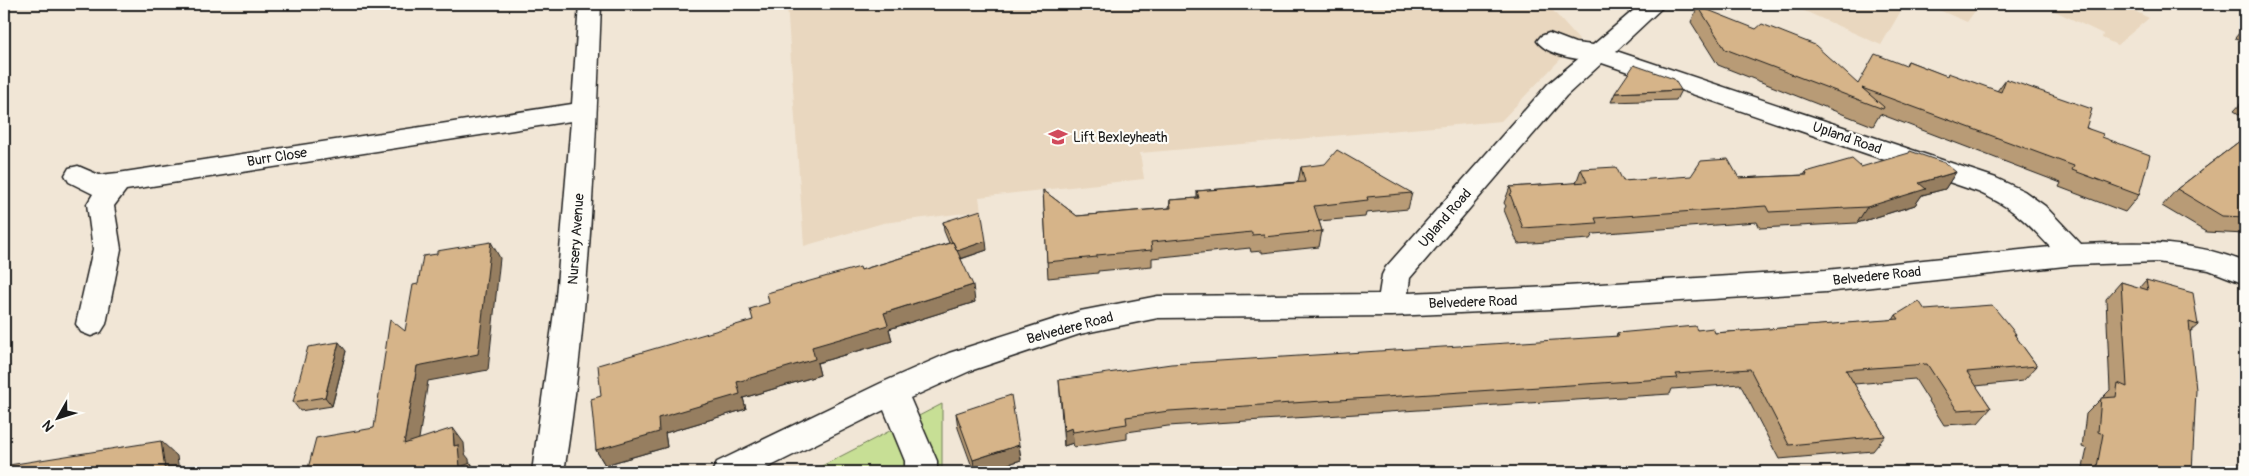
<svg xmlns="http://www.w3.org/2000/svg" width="2249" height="476" viewBox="0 0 2249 476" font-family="Pangolin,sans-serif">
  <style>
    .built { fill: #e9d7bf }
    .green { fill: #c7df95; stroke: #727e58 }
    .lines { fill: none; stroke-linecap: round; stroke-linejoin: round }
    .minor-casing { stroke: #1c1c1c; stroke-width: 3 }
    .minor { fill: #fdfcf7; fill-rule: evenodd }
    .wall { fill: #b89b76; stroke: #1c1c1c }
    .shaded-wall { fill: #967e60; stroke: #1c1c1c }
    .building { fill: #d6b489; stroke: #1c1c1c }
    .labels { text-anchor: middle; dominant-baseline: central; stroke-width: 4.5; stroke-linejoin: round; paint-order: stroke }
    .poi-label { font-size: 14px; fill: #1c1c1c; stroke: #fdfcf7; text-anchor: start }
    .street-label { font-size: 14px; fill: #1c1c1c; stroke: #fdfcf7 }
  </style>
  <rect width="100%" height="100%" fill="#f1e6d6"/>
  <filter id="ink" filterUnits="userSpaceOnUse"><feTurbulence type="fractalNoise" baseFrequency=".02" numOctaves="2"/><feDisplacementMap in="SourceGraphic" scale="10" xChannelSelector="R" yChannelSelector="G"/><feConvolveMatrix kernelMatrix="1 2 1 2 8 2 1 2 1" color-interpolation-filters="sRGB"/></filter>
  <g filter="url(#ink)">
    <!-- built -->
    <path class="built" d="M787,4H1547L1579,40L1501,121L1140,153L1144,179L979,197L981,211L883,223L804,246Z
      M1789,4H1905L1881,45Z
      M1925,4H1980L1967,22Z
      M2040,4H2120L2149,18L2117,45L2102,38L2103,34Z"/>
    <!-- green -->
    <path class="green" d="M942,404V472H820L818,468Z"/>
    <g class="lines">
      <!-- minor casing -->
      <g class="minor-casing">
        <path id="minor" d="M579,4H601C595,160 589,317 564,472H532L556,297L571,121L126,190L114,206L121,249L106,324L101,332L91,336L81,332L76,324L93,249L87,204L93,194L69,182L65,175L69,168L78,166L99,175L118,173L572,104Z
          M1641,4H1666L1616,51L1996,178L2024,191L2045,206L2081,244C2140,242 2189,239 2245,262V284L2209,270L2157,262L2074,265L1826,292L1551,309L1392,316L1158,318L1080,334L970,371L910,398L937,461V472H905V461L884,410L759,472H712L717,462L881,383L949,353L1080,311L1158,296L1379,294L1382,275L1386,267L1548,84L1578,59C1565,57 1545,52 1537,41L1541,36L1549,33L1575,43L1593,45ZM1602,63L1978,192C2013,208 2024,219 2050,247L1826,270L1551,287L1408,293L1410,278L1566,96Z"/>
      </g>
      <!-- minor -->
      <use href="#minor" class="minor"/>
    </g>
    <!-- wall -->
    <path class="wall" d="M1698,6L1858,84L1905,66L1908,61L1946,76L1997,91L2006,79L2102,137L2139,195L2125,212L2059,187L2061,183L1880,114L1873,126L1718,65L1691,22Z
      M2245,26V42L2235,38Z
      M1681,90L1676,100L1611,102L1615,93Z
      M2245,99V118L2234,111Z
      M2245,137V234L2206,232L2162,206L2177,189Z
      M1301,167L1412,193L1408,209L1366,213L1365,217L1319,221L1322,231L1319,247L1262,253V251L1251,252L1250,248L1152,258V266L1098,271V273L1048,278L1043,190L1077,216L1169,208L1170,200L1197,198V191L1298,182Z
      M1861,167L1956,172L1945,189L1922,195L1915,205L1857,223L1760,228L1757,222L1593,234L1590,239L1518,244L1504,210L1506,206L1504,203L1510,187L1576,183L1581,169L1623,181L1739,178L1804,175L1806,172Z
      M943,222L987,250L961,259L975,302L889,329L892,341L817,363L820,375L743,398L746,409L665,433L667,447L605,465L596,450L601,396L753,320L769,303L861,270L949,243L944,231Z
      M2146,280L2198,325L2190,332L2192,472H2082L2087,449L2082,447L2086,414L2110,390L2106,299L2121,282L2139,288Z
      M1925,310L2016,334L2015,336L2037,366L2023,381L1976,386L1991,408L1978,423L1944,425L1915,379L1854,384L1885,436L1873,451L1779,459L1740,384L1672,389L1670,394L1168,426L1127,432V439L1074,447L1073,443L1064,446L1059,380L1616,337L1617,333L1697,330L1715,333L1893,320L1896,315Z
      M346,351L332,406L300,411L293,402Z
      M956,413L1019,445L1021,460L984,472H974L958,428Z"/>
    <!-- shaded-wall -->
    <path class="shaded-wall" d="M1956,172L1945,189L1922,195L1915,205L1857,223L1867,207L1919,183Z
      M986,241L987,250L957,260L956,251Z
      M491,242L500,258L488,370L428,381L416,458L404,444L417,366Z
      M973,285L975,302L889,329L892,341L817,363L820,375L743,398L746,409L665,433L667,447L605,465L596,450L658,418L737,382L884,313Z
      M339,342L346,351L332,406L325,397Z
      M453,428L464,443L465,454L469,459L470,472L460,467L454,446Z
      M1072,428L1073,443L1064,446V431Z
      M161,441L177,456L179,472H144Z
      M1019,445L1021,460L984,472H975L973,460Z
      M471,463L477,472H472Z"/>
    <!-- building -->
    <path class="building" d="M1698,6L1756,29L1762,24L1815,45L1858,84L1875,54L1906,66L1908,61L1947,76L1948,73L2001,92L2006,79L2092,109L2086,128L2103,134L2102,137L2150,155L2139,195L2072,170L2074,166L1862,88L1884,107L1883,109L1725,49Z
      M1634,65L1674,79L1681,90L1615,93Z
      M2245,137V217L2222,216L2177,189Z
      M1337,150L1412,193L1367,197L1368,200L1314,206L1322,231L1264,237V234L1252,235V232L1151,242L1152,250L1097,255V257L1047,262L1043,190L1077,216L1171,208L1170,200L1199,198L1197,191L1305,182L1301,167L1325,164Z
      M1910,151L1945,163L1956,172L1919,183L1926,189L1867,207L1769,212L1766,206L1595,218L1597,223L1523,228L1510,194L1512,193L1510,187L1587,182L1581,169L1616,167L1623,181L1691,176L1701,161L1728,159L1739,178L1807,175L1806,172L1852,159L1861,167L1909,153Z
      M981,210L986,241L957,251L953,242H952L943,222Z
      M491,242L478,354L417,366L404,444L453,428L454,446L458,445L460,467L471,463L472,472H307L316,438L374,428L390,319L405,331L413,285L418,284L423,256L437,254V251Z
      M953,242L973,285L884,313L888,325L812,347L815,359L737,382L740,394L658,418L659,432L596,450L591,399L601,396L598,365L753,320L750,309L769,303L767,293L860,267L861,270Z
      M2146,280L2193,293L2198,325L2189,322L2196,390L2192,472H2096L2103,434L2098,432L2101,398L2116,397L2118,383L2127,387L2121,282L2148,290Z
      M1919,301L1925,310L1992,305L2016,334H2014L2037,366L1967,372L1991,408L1957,410L1927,364L1846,370L1885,436L1789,445L1750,369L1676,374L1678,378L1169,411L1126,417L1127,424L1073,432L1072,428L1064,431L1059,380L1171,364L1619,336L1617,333L1695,326L1697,330L1713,328L1715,333L1899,319L1896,315Z
      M339,342L325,397L293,402L308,347Z
      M1011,395L1019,445L973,460L956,413Z
      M161,441L165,469L144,472H6L9,465Z"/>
  </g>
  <!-- icons -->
  <defs>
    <g id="school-bare" transform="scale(1.5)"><path d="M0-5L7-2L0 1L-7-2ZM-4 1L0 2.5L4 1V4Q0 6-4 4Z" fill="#d1495b" stroke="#fdfcf7" stroke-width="2.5" paint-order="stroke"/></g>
  </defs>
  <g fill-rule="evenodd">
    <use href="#school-bare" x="1058" y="137"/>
  </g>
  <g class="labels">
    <!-- poi labels -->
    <g class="poi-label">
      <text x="1073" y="137">Lift Bexleyheath</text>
    </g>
    <!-- street labels -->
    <g class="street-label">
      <text transform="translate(1847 138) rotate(19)">Upland Road</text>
      <text transform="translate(277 157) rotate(-9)">Burr Close</text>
      <text transform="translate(1445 218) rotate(-49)">Upland Road</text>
      <text transform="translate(576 239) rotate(-86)">Nursery Avenue</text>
      <text transform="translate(1877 276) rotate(-6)">Belvedere Road</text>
      <text transform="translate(1473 302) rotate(-2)">Belvedere Road</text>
      <text transform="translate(1070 328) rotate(-15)">Belvedere Road</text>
    </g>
  </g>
  <!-- margin -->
  <rect width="2249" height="476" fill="none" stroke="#fdfcf7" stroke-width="20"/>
  <rect x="10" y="10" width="2229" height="456" fill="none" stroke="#1c1c1c" stroke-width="2" filter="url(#ink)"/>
  <!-- north arrow -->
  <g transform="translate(58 418) rotate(231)" stroke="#fdfcf7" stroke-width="4" paint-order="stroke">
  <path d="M0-4L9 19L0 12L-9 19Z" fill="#1c1c1c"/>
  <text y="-8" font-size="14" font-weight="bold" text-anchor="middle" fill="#1c1c1c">N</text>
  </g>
</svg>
